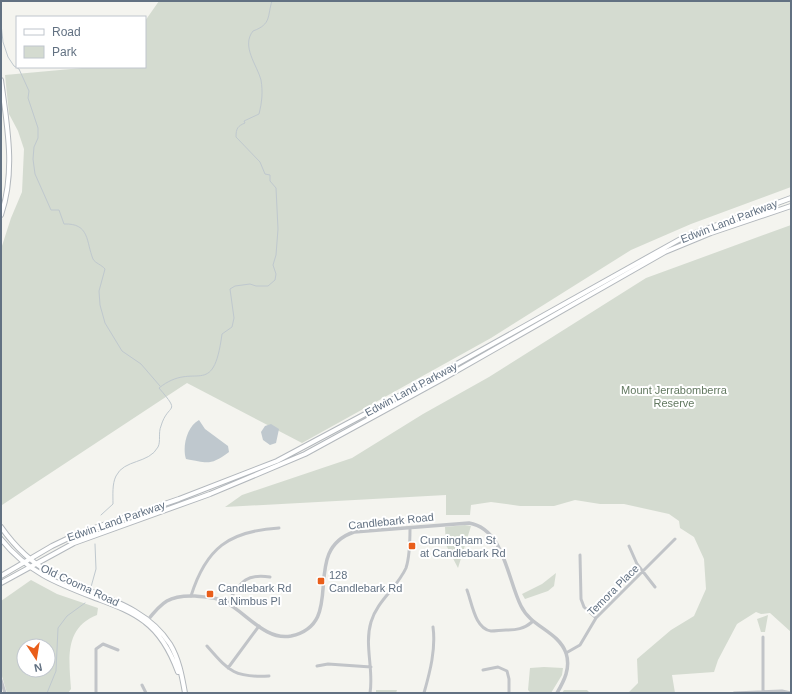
<svg xmlns="http://www.w3.org/2000/svg" width="792" height="694" viewBox="0 0 792 694" font-family="Arial,sans-serif">
  <style>
    .green { fill: #d4dbd0; fill-rule: evenodd }
    .water { fill: #bfc8ce }
    .lines { fill: none; stroke-linecap: round; stroke-linejoin: round }
    .stream { stroke: #bfc8ce; stroke-width: 1 }
    .secondary-casing { stroke: #b3b8bd; stroke-width: 6 }
    .minor { stroke: #c1c4c8; stroke-width: 3 }
    .tertiary { stroke: #c1c4c8; stroke-width: 3.5 }
    .secondary { stroke: #fff; stroke-width: 4 }
    .poi-dot { fill: #e95e1a; stroke: #fff; stroke-width: 1.5 }
    .labels { text-anchor: middle; dominant-baseline: central; stroke-width: 4; stroke-linejoin: round; paint-order: stroke }
    .street-label { font-size: 11px; fill: #627182; stroke: #fff }
    .park-label { font-size: 11px; fill: #637961; stroke: #fff }
    .poi-label { font-size: 11px; fill: #627182; stroke: #fff; text-anchor: start }
  </style>
  <rect width="100%" height="100%" fill="#f4f4ef"/>
  <!-- green -->
  <path class="green" d="M159,1H791V187L691,224L631,250L491,338L302,443L187,383L2,505L1,249L11,218L22,192L24,149L18,131L9,114L5,75L93,67H145V21Z
    M791,225V632L770,613L761,614L756,612L737,624L718,660L714,672L672,675L675,693H628L638,683L637,659L671,630L694,616L706,589L704,559L694,537L680,528L679,521L669,514L624,504H600L575,500L554,506H520L491,502L471,505L470,515H446V495L225,507L242,495L352,458L423,414L489,377L646,278Z
    M465,525L471,526L458,568L446,545L445,527Z
    M556,573L554,586L548,591L525,599L522,594L542,584Z
    M31,580L57,594L98,608L97,615C64,628 69,659 71,689L68,693H7L1,673V601ZM24,646H48V670H24Z
    M768,615L765,632H761L757,619Z
    M544,667L563,668L562,675L551,693H531L528,690L530,668Z
    M376,690H397L396,693H376Z
    M564,690H587L590,693H562Z"/>
  <!-- water -->
  <path class="water" d="M199,420L205,429L228,446L229,452C210,466 208,463 186,459C182,447 187,426 199,420Z
    M271,424L279,429L276,443L270,445L263,440L261,432L265,426Z"/>
  <g class="lines">
    <!-- stream -->
    <path class="stream" d="M1,24L3,42L8,57L14,66L19,69L29,91L28,98L38,128V138L34,147L33,159L35,174L51,210H59L64,224C90,223 86,242 93,259C95,263 102,265 105,269L99,291L100,305L105,323L122,351L141,364L160,386
      M101,515L113,504C113,495 112,484 116,476C124,459 149,464 158,447C161,441 158,433 161,426C168,402 182,415 159,388C195,359 213,402 222,334L232,327L234,318L230,289L235,286L250,284L256,286H268L275,280L276,274L273,265L276,255L278,229L276,188L270,181V175L265,174L260,162L236,137C236,128 238,126 245,123L244,121L259,114C262,102 263,92 261,80C257,65 241,46 253,31C272,24 267,16 272,1
      M91,587L96,569L95,544
      M47,693L56,671L58,628L67,616L85,603"/>
    <!-- secondary casing -->
    <g class="secondary-casing">
      <path id="secondary" d="M1,80C7,125 16,171 1,215
        M1,527C15,547 30,562 52,574C92,596 143,602 170,644C179,659 182,676 185,693
        M1,539C28,573 59,584 98,599C114,605 131,611 145,622C161,634 171,653 178,672
        M1,576L52,546L77,534L179,499L277,461L412,389L684,237L791,198
        M1,583L74,543L210,494L305,454L444,378L665,252L711,233L791,206"/>
    </g>
    <!-- minor -->
    <path class="minor" d="M629,546L637,564L655,587
      M580,555L581,599L584,607L596,618
      M467,590C472,603 475,629 491,631C496,631 501,630 506,630C516,630 524,629 532,622
      M191,596C206,548 229,531 279,528
      M227,603C240,584 244,573 270,577
      M207,646C229,671 234,678 269,676
      M566,653L580,645L596,618L675,539
      M317,666L328,664L371,667
      M228,668L259,626
      M483,670L498,667L507,671L509,679V693
      M1,680L5,693
      M142,685L146,693
      M96,693V649L103,644L118,650
      M370,693C374,670 364,645 371,622C377,601 397,588 406,568C410,556 410,540 410,528
      M424,693C430,672 436,649 433,627
      M734,693L782,691L791,693
      M763,693V637"/>
    <!-- tertiary -->
    <path class="tertiary" d="M147,621C162,602 169,595 195,596C206,597 217,597 227,603C246,613 266,641 291,636C349,623 298,551 354,532L469,523C504,529 507,578 521,606C531,627 558,631 566,653C571,668 564,681 557,693"/>
    <!-- secondary -->
    <use href="#secondary" class="secondary"/>
  </g>
  <!-- markers -->
  <g class="poi-dot">
    <rect x="408" y="542" width="8" height="8" rx="2"/>
    <rect x="317" y="577" width="8" height="8" rx="2"/>
    <rect x="206" y="590" width="8" height="8" rx="2"/>
  </g>
  <g class="labels">
    <!-- street labels -->
    <g class="street-label">
      <text transform="translate(729 221) rotate(-21)">Edwin Land Parkway</text>
      <text transform="translate(411 389) rotate(-28)">Edwin Land Parkway</text>
      <text transform="translate(116 521) rotate(-19)">Edwin Land Parkway</text>
      <text transform="translate(391 521) rotate(-6)">Candlebark Road</text>
      <text transform="translate(80 585) rotate(25)">Old Cooma Road</text>
      <text transform="translate(613 590) rotate(-45)">Temora Place</text>
    </g>
    <!-- park labels -->
    <g class="park-label">
      <text x="674" y="390">Mount Jerrabomberra<tspan x="674" dy="13">Reserve</tspan></text>
    </g>
    <!-- poi labels -->
    <g class="poi-label">
      <text x="420" y="540">Cunningham St<tspan x="420" dy="13">at Candlebark Rd</tspan></text>
      <text x="329" y="575">128<tspan x="329" dy="13">Candlebark Rd</tspan></text>
      <text x="218" y="588">Candlebark Rd<tspan x="218" dy="13">at Nimbus Pl</tspan></text>
    </g>
  </g>
  <!-- border -->
  <rect width="792" height="694" fill="none" stroke="#627182" stroke-width="4"/>
  <!-- legend -->
  <rect x="16" y="16" width="130" height="52" fill="#ffffff" stroke="#c0c6cd"/>
  <rect x="24" y="29" width="20" height="6" fill="#ffffff" stroke="#c0c6cd"/>
  <text x="52" y="36" font-size="12" fill="#627182">Road</text>
  <rect x="24" y="46" width="20" height="12" fill="#d4dbd0" stroke="#c0c6cd"/>
  <text x="52" y="56" font-size="12" fill="#627182">Park</text>
  <!-- north arrow -->
  <g transform="translate(36 658) rotate(168)"><circle r="19" fill="#ffffff" stroke="#c0c6cd"/>
  <path d="M0-3L7 15L0 10L-7 15Z" fill="#e95e1a"/>
  <text y="-6" font-size="11" font-weight="bold" text-anchor="middle" fill="#627182">N</text>
  </g>
</svg>
